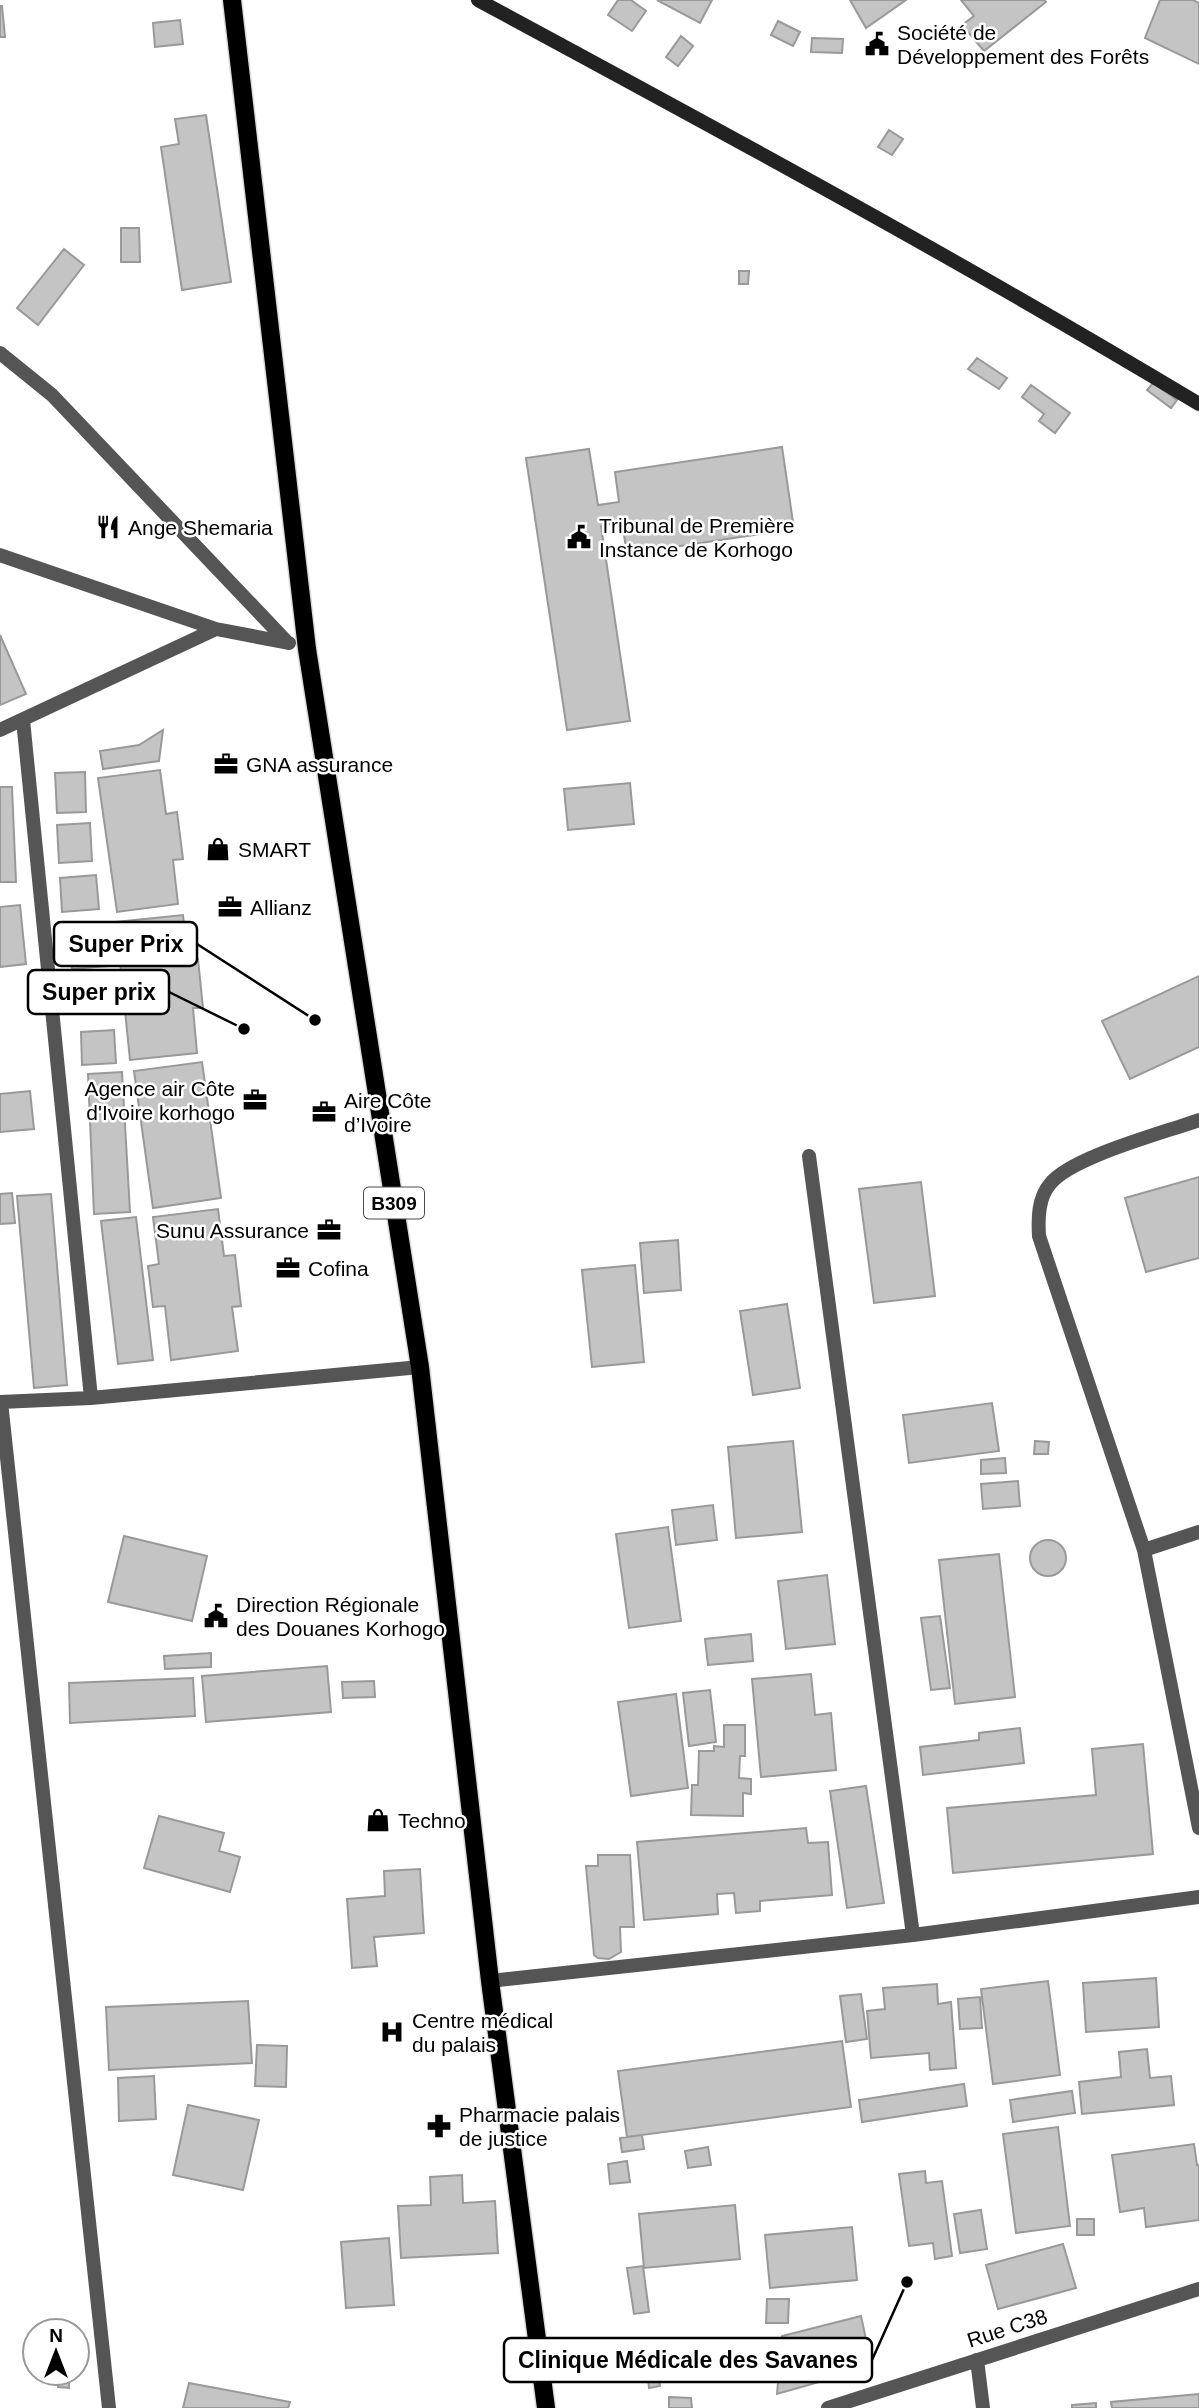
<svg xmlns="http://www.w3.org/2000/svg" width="1199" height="2408" viewBox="0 0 1199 2408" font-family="Arial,sans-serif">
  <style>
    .building { fill: #c4c4c4; stroke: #999; stroke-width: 2 }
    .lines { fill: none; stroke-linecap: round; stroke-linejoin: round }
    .primary-casing { stroke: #dbdbdb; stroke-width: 21 }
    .minor { stroke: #555; stroke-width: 14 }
    .tertiary { stroke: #555; stroke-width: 14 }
    .secondary { stroke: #222; stroke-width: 14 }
    .primary { stroke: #000; stroke-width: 18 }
    .labels { text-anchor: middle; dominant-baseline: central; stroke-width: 5; stroke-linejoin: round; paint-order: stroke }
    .shield { fill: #fff; stroke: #4c4c4c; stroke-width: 2 }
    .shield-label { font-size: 19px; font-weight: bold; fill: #000 }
    .poi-label { font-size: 21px; fill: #000; stroke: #fff; text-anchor: start }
    .street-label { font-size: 21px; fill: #000; stroke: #fff }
    .leader { fill: none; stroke: #000; stroke-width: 2.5 }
    .callout-dot { fill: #000; stroke: #fff; stroke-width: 2.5 }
    .callout { fill: #fff; stroke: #000; stroke-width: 2.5 }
    .callout-label { font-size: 23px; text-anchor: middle; font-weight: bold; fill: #000 }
  </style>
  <rect width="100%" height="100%" fill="#fff"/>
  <!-- building -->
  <path class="building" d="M618,0H631L646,11L632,31L608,15Z
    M657,0H712L700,23Z
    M850,0H906L866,28Z
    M961,0H1044L1046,2L984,51L962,25L974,16Z
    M1160,0H1193L1199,3V64L1145,38Z
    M0,6H2L5,37H0Z
    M180,20L183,44L155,47L153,23Z
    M778,21L800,32L793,46L771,35Z
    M681,36L693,46L678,66L666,57Z
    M812,38L843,39L842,53L811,52Z
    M206,115L231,282L182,290L161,147L179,144L175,119Z
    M889,130L903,139L892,155L878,147Z
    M121,228H139L140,262H121Z
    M64,249L84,265L38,325L17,308Z
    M739,271H749L748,284H739Z
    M977,358L1007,378L999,389L968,369Z
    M1153,383L1177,400L1171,408L1147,390Z
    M1031,385L1070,413L1055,433L1039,421L1044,414L1022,397Z
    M782,447L794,529L627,554L622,522L601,526L630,721L567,730L526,458L589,449L598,505L619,502L615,472Z
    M0,635L26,694L0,705Z
    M163,730L159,761L103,769L100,751L139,745Z
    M160,770L166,814L177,812L183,859L173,860L178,904L117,912L98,778Z
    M85,772L86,812L57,813L55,773Z
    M630,783L634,824L568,830L564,789Z
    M0,787H12L16,882H0Z
    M90,823L92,861L59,863L57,825Z
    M96,875L99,909L62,912L60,878Z
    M20,905L26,964L0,967V907Z
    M183,915L188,960L198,959L203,1008H193L197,1053L130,1060L116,922Z
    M105,932L108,966L72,969L69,935Z
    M1199,976V1047L1130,1079L1102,1021Z
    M114,1030L116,1063L82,1065L81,1032Z
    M202,1062L221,1198L153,1208L134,1071Z
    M122,1072L130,1212L94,1214L88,1074Z
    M30,1091L34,1129L0,1132V1094Z
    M1199,1177V1258L1146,1272L1125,1198Z
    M921,1182L935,1296L874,1303L859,1189Z
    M12,1193L15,1223L0,1224V1194Z
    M51,1194L67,1385L34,1388L17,1196Z
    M218,1209L224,1256L235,1255L241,1306L232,1307L238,1351L171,1360L165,1306L153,1307L148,1266L159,1264L153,1217Z
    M136,1217L153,1360L118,1364L101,1221Z
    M678,1240L681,1290L644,1293L640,1243Z
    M635,1265L644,1362L592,1367L582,1270Z
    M787,1304L800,1388L753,1395L740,1311Z
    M992,1403L999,1451L909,1463L903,1415Z
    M793,1441L802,1532L736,1538L728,1447Z
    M1035,1441L1049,1442L1048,1454H1034Z
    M1005,1458L1006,1473L981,1474V1460Z
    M1018,1481L1020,1506L983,1509L981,1484Z
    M713,1505L717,1540L676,1545L672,1510Z
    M668,1527L681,1621L629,1628L616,1534Z
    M124,1536L207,1556L192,1621L108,1602Z
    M1030 1558a18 18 0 1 1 36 0a18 18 0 1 1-36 0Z
    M999,1554L1015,1697L955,1704L939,1560Z
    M827,1575L835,1644L786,1649L778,1581Z
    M940,1616L950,1688L931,1690L921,1618Z
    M751,1634L753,1661L708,1665L705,1639Z
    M211,1653V1667L165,1669L164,1656Z
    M327,1666L331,1712L206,1722L202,1676Z
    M811,1674L815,1715L831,1713L836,1770L761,1777L752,1679Z
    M193,1678L195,1716L70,1723L69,1683Z
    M374,1681L375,1697L343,1698L342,1682Z
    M710,1690L716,1742L689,1746L683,1693Z
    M676,1694L688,1788L631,1796L618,1702Z
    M724,1725H745V1756H740L739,1778L751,1779V1794L743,1793V1816L691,1815L692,1785H698L699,1751H714V1746L724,1747Z
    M1020,1728L1024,1763L923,1775L920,1747L979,1740V1733Z
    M1143,1744L1153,1854L953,1873L947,1808L1096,1795L1092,1749Z
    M866,1786L884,1903L847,1908L830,1791Z
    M159,1816L224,1833L219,1851L240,1857L230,1892L144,1868Z
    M806,1828L808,1843L828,1842L832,1895L760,1901V1911L736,1913L734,1893L717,1894L718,1914L644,1920L637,1842Z
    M598,1855H630L634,1927H620L621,1952L609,1959L598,1958L594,1955L586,1866H598Z
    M420,1869L424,1933L374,1937L377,1966L352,1968L347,1899L385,1896L384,1871Z
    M1156,1978L1159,2027L1086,2032L1083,1983Z
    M1048,1981L1060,2075L993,2084L981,1989Z
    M937,1984L938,2004L951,2002L956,2068L930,2070L929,2053L871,2058L867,2011L885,2009L883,1988Z
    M861,1994L867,2039L846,2042L840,1996Z
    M980,1997L982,2028L960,2029L958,1999Z
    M248,2001L252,2063L109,2070L106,2007Z
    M842,2041L851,2107L627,2137L618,2071Z
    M257,2045L287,2046L286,2087L255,2086Z
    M1147,2049L1150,2078L1171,2076L1174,2105L1082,2114L1079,2082L1121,2077L1119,2052Z
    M154,2076L156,2119L119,2121L118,2078Z
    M964,2084L967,2106L862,2122L859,2100Z
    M1072,2091L1075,2113L1013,2122L1010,2100Z
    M188,2105L259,2120L243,2190L173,2175Z
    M1058,2127L1070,2226L1016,2233L1003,2134Z
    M642,2135L644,2149L622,2152L620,2138Z
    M1194,2144L1197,2165H1199V2220L1146,2227L1144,2208L1120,2212L1112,2155Z
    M708,2147L711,2165L688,2168L685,2151Z
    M627,2161L630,2182L610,2184L608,2164Z
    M925,2171L926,2183L942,2181L952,2256L935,2259L933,2243L909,2246L899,2174Z
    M462,2175L463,2203L495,2201L498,2253L401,2258L398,2206L431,2205L430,2177Z
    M735,2205L740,2259L644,2268L639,2214Z
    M981,2210L987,2249L960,2253L954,2214Z
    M1077,2219H1094V2235H1077Z
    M852,2227L857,2280L770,2288L765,2235Z
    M389,2238L394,2305L346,2308L341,2242Z
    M1063,2244L1076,2288L998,2309L986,2265Z
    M643,2266L649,2312L634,2314L627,2268Z
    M767,2299H789L788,2323H766Z
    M861,2316L872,2367L777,2394L782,2336Z
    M657,2367L660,2386L649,2388L647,2369Z
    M59,2373H69V2388L58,2387Z
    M189,2383L290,2402L288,2408H183Z
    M1199,2394V2408H1112L1111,2402Z
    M669,2397L691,2398L692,2408H669Z
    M1096,2403V2408H1072V2405Z"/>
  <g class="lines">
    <!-- primary casing -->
    <g class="primary-casing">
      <path id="primary" d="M232,0L307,649L420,1367L490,1981L546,2408"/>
    </g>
    <!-- minor -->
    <path class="minor" d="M0,353L52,395L288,643
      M0,555L216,629L289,643
      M23,720L91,1398
      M0,730L216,629
      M1199,1120C1163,1133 1071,1157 1050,1184C1038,1198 1038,1219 1039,1236L1144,1550L1199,1828
      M809,1156L913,1935
      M0,1402L91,1398L420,1367
      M1,1402L109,2408
      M1144,1550L1199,1532
      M490,1981L913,1935L1199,1897
      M977,2360L983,2408"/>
    <!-- tertiary -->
    <path class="tertiary" d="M828,2408L1199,2289"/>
    <!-- secondary -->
    <path class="secondary" d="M478,0C721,131 963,262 1199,404"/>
    <!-- primary -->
    <use href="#primary" class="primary"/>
  </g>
  <!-- icons -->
  <defs>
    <g id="civic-bare" transform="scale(1.89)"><path d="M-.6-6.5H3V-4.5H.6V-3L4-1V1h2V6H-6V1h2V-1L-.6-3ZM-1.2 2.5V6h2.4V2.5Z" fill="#000" stroke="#fff" stroke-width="2.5" paint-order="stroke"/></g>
    <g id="restaurant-bare" transform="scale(1.89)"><path d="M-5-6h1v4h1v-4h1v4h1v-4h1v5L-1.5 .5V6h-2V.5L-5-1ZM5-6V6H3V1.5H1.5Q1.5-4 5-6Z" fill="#000" stroke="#fff" stroke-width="2.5" paint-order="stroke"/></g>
    <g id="office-bare" transform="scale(1.89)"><path d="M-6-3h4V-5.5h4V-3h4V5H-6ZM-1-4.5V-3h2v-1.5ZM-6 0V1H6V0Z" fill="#000" stroke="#fff" stroke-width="2.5" paint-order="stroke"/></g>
    <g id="shop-bare" transform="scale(1.89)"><path d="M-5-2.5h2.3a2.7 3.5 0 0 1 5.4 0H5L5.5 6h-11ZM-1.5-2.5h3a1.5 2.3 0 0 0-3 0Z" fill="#000" stroke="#fff" stroke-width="2.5" paint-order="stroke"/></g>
    <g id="hospital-bare" transform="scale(1.89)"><path d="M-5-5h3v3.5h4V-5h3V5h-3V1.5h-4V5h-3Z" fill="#000" stroke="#fff" stroke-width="2.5" paint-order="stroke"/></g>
    <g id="pharmacy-bare" transform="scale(1.89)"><path d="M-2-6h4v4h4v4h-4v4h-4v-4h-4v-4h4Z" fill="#000" stroke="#fff" stroke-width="2.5" paint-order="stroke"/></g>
  </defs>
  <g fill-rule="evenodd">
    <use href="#civic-bare" x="877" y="44"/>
    <use href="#restaurant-bare" x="108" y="527"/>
    <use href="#civic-bare" x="579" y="537"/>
    <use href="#office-bare" x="226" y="764"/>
    <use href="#shop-bare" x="218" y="849"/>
    <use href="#office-bare" x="230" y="907"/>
    <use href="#office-bare" x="255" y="1100"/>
    <use href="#office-bare" x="324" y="1112"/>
    <use href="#office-bare" x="329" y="1230"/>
    <use href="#office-bare" x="288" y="1268"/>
    <use href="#civic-bare" x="216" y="1616"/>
    <use href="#shop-bare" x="378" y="1820"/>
    <use href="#hospital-bare" x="392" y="2032"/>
    <use href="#pharmacy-bare" x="439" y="2126"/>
  </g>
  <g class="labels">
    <!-- shield labels -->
    <rect class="shield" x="364" y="1187.5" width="60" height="31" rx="5"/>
    <g class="shield-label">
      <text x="394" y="1203">B309</text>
    </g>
    <!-- poi labels -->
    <g class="poi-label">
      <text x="897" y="32">Société de<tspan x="897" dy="24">Développement des Forêts</tspan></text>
      <text x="599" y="525">Tribunal de Première<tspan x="599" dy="24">Instance de Korhogo</tspan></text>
      <text x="128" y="527">Ange Shemaria</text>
      <text x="246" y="764">GNA assurance</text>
      <text x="238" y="849">SMART</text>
      <text x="250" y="907">Allianz</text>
      <text x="235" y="1088" text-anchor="end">Agence air Côte<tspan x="235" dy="24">d'Ivoire korhogo</tspan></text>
      <text x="344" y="1100">Aire Côte<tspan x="344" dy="24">d’Ivoire</tspan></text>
      <text x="309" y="1230" text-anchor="end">Sunu Assurance</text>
      <text x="308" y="1268">Cofina</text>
      <text x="236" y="1604">Direction Régionale<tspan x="236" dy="24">des Douanes Korhogo</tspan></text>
      <text x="398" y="1820">Techno</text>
      <text x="412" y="2020">Centre médical<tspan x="412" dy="24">du palais</tspan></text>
      <text x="459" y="2114">Pharmacie palais<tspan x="459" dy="24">de justice</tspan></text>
    </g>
    <!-- street labels -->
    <g class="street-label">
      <text transform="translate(1007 2328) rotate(-18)">Rue C38</text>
    </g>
  </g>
  <!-- callouts -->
  <path class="leader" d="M315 1020L197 944M244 1029L169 992M907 2282L872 2360"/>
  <g class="callout-dot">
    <circle cx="315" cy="1020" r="7"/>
    <circle cx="244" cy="1029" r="7"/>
    <circle cx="907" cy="2282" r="7"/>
  </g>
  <g class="callout">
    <rect x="54" y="922" width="143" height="44" rx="7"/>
    <rect x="28" y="970" width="141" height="44" rx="7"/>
    <rect x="504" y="2338" width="368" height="44" rx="7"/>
  </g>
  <g class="callout-label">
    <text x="126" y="952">Super Prix</text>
    <text x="99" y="1000">Super prix</text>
    <text x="688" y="2368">Clinique Médicale des Savanes</text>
  </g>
  <!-- north arrow -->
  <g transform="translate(56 2352)"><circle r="33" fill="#ffffff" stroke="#999999" stroke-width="2"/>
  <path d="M0-5L12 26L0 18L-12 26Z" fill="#000000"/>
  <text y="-10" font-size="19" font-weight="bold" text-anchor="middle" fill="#000000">N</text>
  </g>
</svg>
